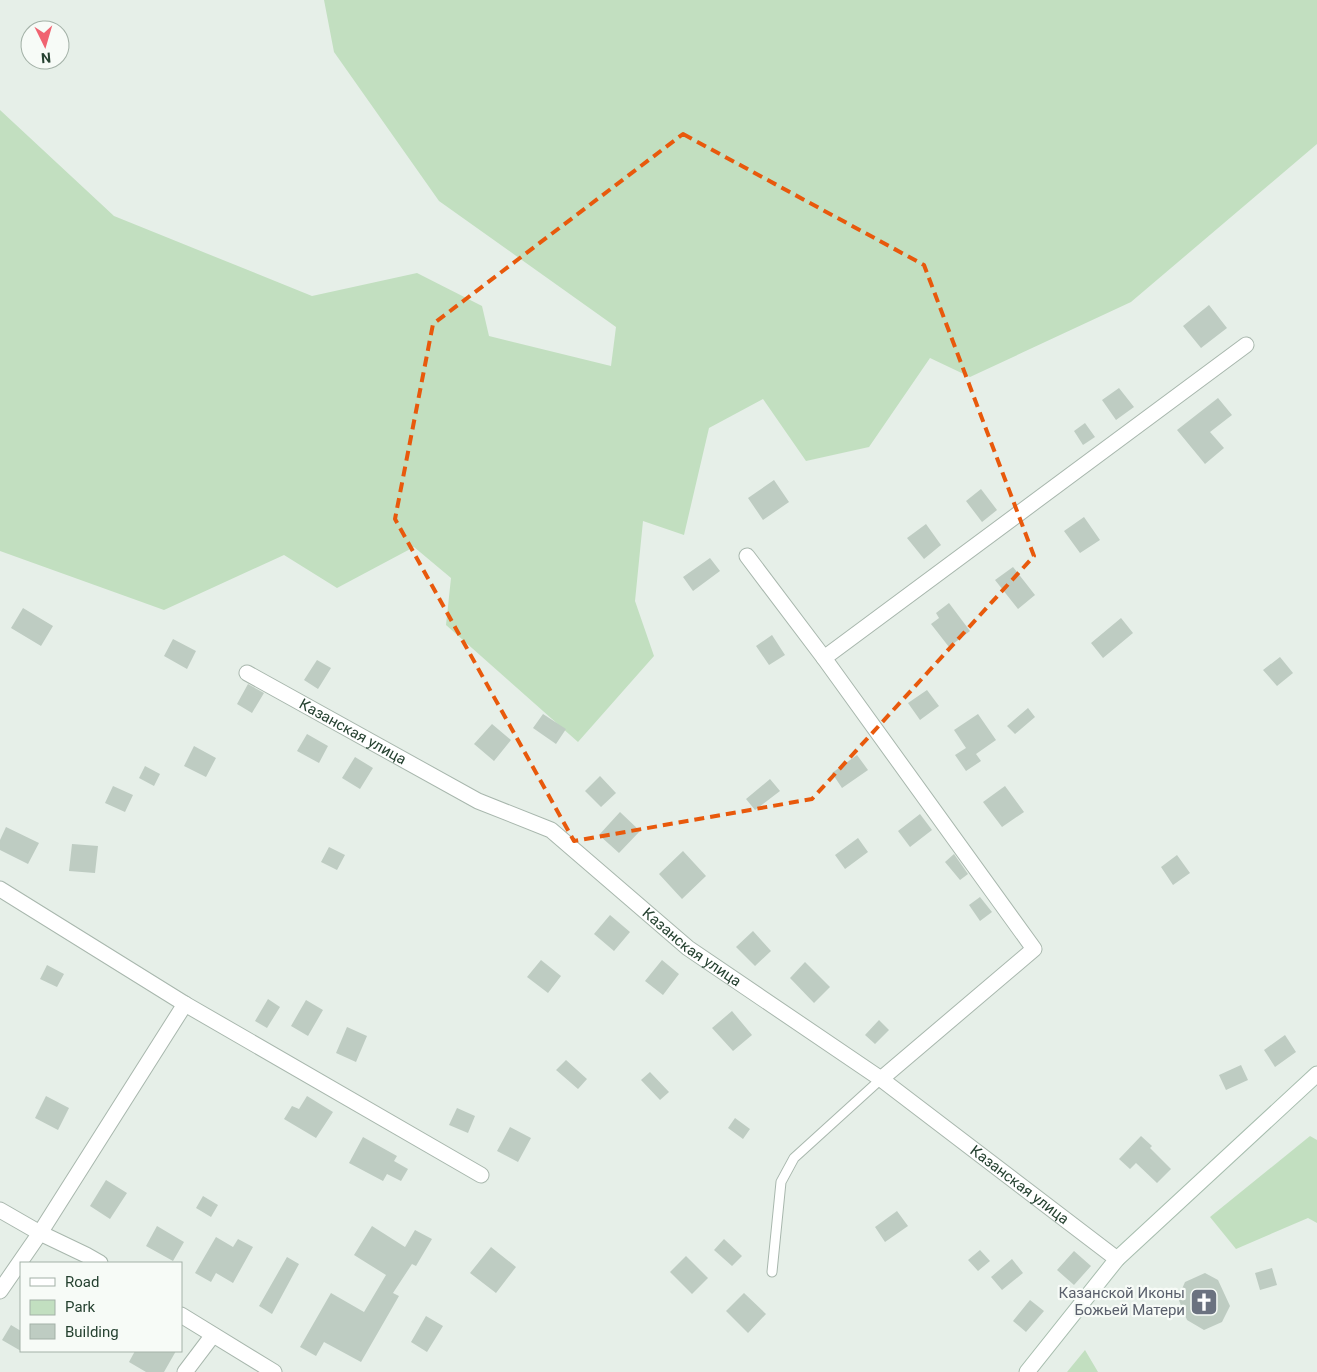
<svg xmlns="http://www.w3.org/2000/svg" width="1317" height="1372" viewBox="0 0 1317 1372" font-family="Roboto,sans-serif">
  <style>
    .green { fill: #c2dfc0 }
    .building { fill: #beccc2 }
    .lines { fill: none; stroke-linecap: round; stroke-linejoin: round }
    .lane-casing { stroke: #a8b7ad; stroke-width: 11 }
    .street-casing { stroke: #a8b7ad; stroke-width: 17 }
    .secondary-casing { stroke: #a7bdae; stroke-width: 17 }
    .lane { stroke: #fff; stroke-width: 9 }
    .street { stroke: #fff; stroke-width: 15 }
    .secondary { stroke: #fff; stroke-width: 15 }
    .marked { fill: none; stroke: #e8590c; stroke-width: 4; stroke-dasharray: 10 6; stroke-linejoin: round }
    .labels { text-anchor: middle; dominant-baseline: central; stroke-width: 4.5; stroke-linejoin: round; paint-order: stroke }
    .street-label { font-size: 15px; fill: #254130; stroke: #f7fbf7 }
    .worship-label { font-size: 15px; fill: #5b616d; stroke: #f7fbf7; text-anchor: end }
  </style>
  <rect width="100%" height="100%" fill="#e6efe8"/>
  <!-- green -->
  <path class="green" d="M324,0H1317V144L1131,302L970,377L930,358L869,447L806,461L763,399L709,428L684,535L643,521L635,601L654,656L578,742L446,625L451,578L414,547L337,588L284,555L164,610L0,551V110L114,216L312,296L417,273L482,306L489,336L611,366L616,327L439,201L334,52Z
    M1310,1136L1317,1140V1223L1308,1218L1236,1249L1210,1217Z
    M1085,1350L1098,1372H1067Z"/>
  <!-- building -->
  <path class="building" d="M1209,305L1227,328L1201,348L1183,326Z
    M1119,388L1134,407L1116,420L1102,400Z
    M1218,398L1232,415L1210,432L1224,448L1205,464L1177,430Z
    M1085,423L1095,437L1083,445L1074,431Z
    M774,480L789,502L763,520L748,498Z
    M981,489L997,510L982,522L966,501Z
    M1084,517L1100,540L1080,553L1064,531Z
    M926,524L941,545L924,559L907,538Z
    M710,558L720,571L693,591L683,577Z
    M1013,567L1035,595L1018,609L995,580Z
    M949,603L970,631L949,647L931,624L939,618L936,613Z
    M23,608L53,626L41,646L11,628Z
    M1121,618L1133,633L1103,658L1091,643Z
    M772,635L785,655L769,665L756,646Z
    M173,639L196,651L187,669L164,656Z
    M1280,657L1293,673L1277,686L1263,670Z
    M317,660L331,668L318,689L304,680Z
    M248,684L264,693L252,713L237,704Z
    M927,690L939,706L920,720L908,703Z
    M1028,708L1035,717L1015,734L1007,726Z
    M543,714L566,729L556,744L533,728Z
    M978,714L996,740L976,754L981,761L966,771L955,755L966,748L954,730Z
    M492,724L511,740L494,761L474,744Z
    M307,734L328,746L319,763L297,751Z
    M194,746L216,758L206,777L184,766Z
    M857,755L868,770L842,788L832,773Z
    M355,757L373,768L360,789L342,778Z
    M145,766L160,774L154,786L139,778Z
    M600,776L616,793L601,807L585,791Z
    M770,779L780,791L755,810L746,799Z
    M113,786L133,795L125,812L105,803Z
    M1005,786L1024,812L1002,827L983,802Z
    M620,812L640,831L619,853L599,835Z
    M920,814L932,830L910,847L898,831Z
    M6,827L39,843L28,864L0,850V840Z
    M858,838L868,852L845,869L835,855Z
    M72,844L98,846L95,873L69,871Z
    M329,847L345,855L337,870L321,862Z
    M683,851L706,876L682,899L659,874Z
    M954,854L968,874L960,880L945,862Z
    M1177,855L1190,873L1173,885L1161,867Z
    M980,897L992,912L980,921L969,905Z
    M610,915L630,932L614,951L594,934Z
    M753,931L771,951L755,966L736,947Z
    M541,960L561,976L548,993L527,977Z
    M662,960L679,974L663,995L645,981Z
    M805,962L830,987L814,1003L790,978Z
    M47,965L64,974L57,987L40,979Z
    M268,999L280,1007L267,1028L255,1021Z
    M306,1000L323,1010L308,1036L291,1026Z
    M732,1011L752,1035L733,1051L712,1028Z
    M879,1020L889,1030L875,1044L865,1035Z
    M347,1027L367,1036L356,1062L336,1053Z
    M1285,1035L1296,1052L1275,1067L1264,1050Z
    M566,1060L587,1079L578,1089L556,1070Z
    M1241,1065L1248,1080L1226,1090L1219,1075Z
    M650,1072L669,1092L660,1100L641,1080Z
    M46,1096L69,1108L58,1130L35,1118Z
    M307,1096L333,1112L316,1138L284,1119L292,1106L299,1109Z
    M457,1108L475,1116L468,1133L449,1125Z
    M735,1118L750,1129L743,1139L728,1128Z
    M510,1127L531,1138L518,1162L497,1151Z
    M1141,1136L1152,1146L1150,1148L1171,1169L1157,1183L1136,1163L1130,1169L1119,1159Z
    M363,1137L397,1156L394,1161L408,1169L401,1181L387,1174L383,1181L349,1163Z
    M106,1180L127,1193L110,1219L90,1206Z
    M203,1196L218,1205L211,1217L196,1208Z
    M897,1211L908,1226L885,1242L875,1227Z
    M157,1226L184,1242L173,1261L146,1246Z
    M372,1226L405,1247L415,1230L432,1239L416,1266L412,1264L393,1293L399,1296L361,1362L324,1342L316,1356L300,1347L331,1293L364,1312L386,1275L354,1255Z
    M216,1237L233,1247L238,1239L253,1247L233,1283L216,1273L211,1282L195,1273Z
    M724,1239L742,1256L732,1266L714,1250Z
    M491,1247L516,1267L496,1293L470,1273Z
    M980,1250L990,1261L978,1271L968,1260Z
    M1074,1251L1091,1266L1074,1285L1057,1270Z
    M686,1256L708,1278L692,1294L670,1272Z
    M287,1257L299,1264L272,1314L259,1306Z
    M1012,1259L1023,1273L1002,1290L991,1277Z
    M1272,1268L1277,1285L1260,1290L1255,1273Z
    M1205,1273L1218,1280L1230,1306L1222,1322L1204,1330L1187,1320L1178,1298L1185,1282Z
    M744,1293L766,1314L748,1333L726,1311Z
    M1030,1300L1044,1311L1026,1332L1013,1321Z
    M426,1316L443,1326L427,1352L411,1342Z
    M11,1325L21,1331V1351L2,1340Z
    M135,1351H176L164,1372H146L129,1362Z"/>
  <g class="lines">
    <!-- lane casing -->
    <g class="lane-casing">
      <path id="lane" d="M772,1272L781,1182L794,1158L881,1079"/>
    </g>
    <!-- street casing -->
    <g class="street-casing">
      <g id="street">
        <path d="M747,556L824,658L1034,949L881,1079"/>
        <path d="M824,658L1246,345"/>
        <path id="s1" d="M247,673L478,801L551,830L688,948L881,1079L1117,1259"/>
        <path d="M0,889L185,1004L481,1175"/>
        <path d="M0,1210L40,1233L86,1255L100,1263"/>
        <path d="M0,1291L40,1233L185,1004"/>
        <path d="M181,1315L274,1372"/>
        <path d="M185,1372L213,1335"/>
      </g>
    </g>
    <!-- secondary casing -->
    <g class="secondary-casing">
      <path id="secondary" d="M1027,1372L1117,1259L1317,1074"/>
    </g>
    <!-- lane -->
    <use href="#lane" class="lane"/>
    <!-- street -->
    <use href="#street" class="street"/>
    <!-- secondary -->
    <use href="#secondary" class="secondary"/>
  </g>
  <!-- marked area -->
  <path class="marked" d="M683,134L924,265L1034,556L812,799L574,841L395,519L433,324Z"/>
  <!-- icons -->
  <defs>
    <g id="church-square" transform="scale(1.4375)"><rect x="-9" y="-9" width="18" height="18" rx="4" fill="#6b7280" stroke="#f7fbf7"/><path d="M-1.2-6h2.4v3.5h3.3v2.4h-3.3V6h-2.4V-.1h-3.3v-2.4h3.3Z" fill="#fff"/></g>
  </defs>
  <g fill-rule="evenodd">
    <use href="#church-square" x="1204" y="1302"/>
  </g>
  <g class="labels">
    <!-- street labels -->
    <g class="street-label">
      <text stroke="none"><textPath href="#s1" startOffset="121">Казанская улица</textPath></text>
      <text stroke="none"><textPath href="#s1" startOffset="526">Казанская улица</textPath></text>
      <text stroke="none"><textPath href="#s1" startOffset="931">Казанская улица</textPath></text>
    </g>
    <!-- worship labels -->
    <g class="worship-label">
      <text x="1185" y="1293">Казанской Иконы<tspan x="1185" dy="17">Божьей Матери</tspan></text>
    </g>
  </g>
  <!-- legend -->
  <rect x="20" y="1262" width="162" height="90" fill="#f7fbf7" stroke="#a3b1a7"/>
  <rect x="30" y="1278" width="25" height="8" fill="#ffffff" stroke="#a3b1a7"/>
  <text x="65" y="1287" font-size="15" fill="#254130">Road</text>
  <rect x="30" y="1300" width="25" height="15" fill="#c2dfc0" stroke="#a3b1a7"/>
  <text x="65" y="1312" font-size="15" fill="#254130">Park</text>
  <rect x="30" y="1324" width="25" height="15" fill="#beccc2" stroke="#a3b1a7"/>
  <text x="65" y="1337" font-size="15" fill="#254130">Building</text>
  <!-- north arrow -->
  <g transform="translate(45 45) rotate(175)"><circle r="24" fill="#f7fbf7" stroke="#a3b1a7"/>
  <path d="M0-4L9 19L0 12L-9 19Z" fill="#f06371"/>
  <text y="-8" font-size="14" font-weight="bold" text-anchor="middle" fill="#254130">N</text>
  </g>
</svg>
